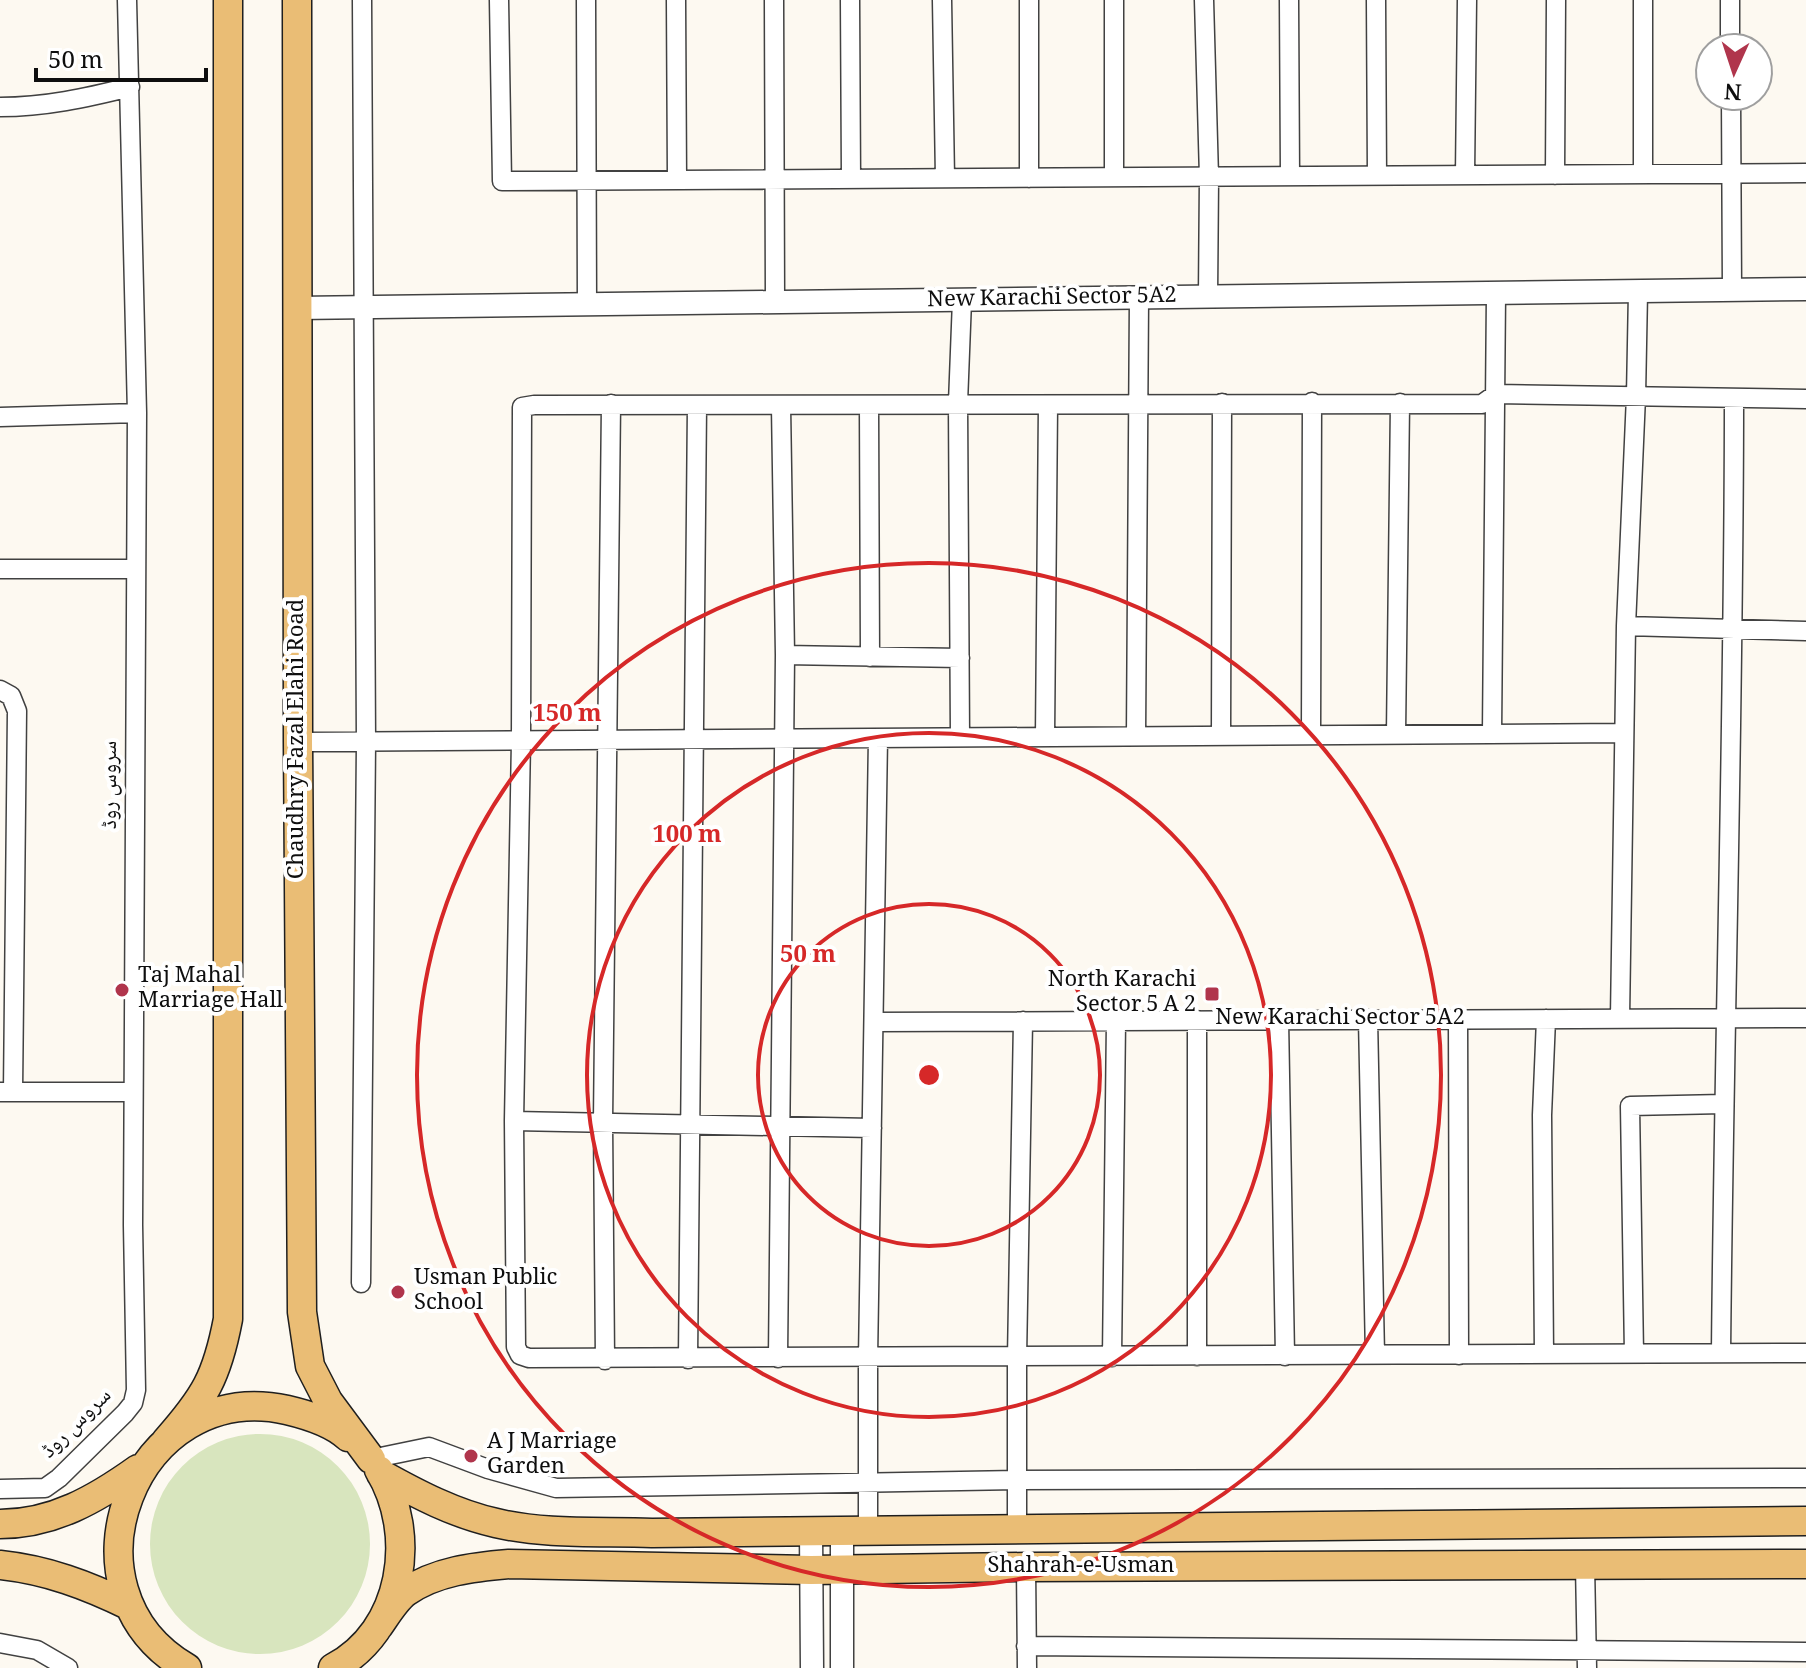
<svg xmlns="http://www.w3.org/2000/svg" width="1806" height="1668" viewBox="0 0 1806 1668" font-family="Georgia,'Noto Naskh Arabic',serif">
  <style>
    .grass { fill: #d8e5be }
    .lines { fill: none; stroke-linecap: round; stroke-linejoin: round }
    .minor-casing { stroke: #414141; stroke-width: 21 }
    .tertiary-casing { stroke: #414141; stroke-width: 25 }
    .primary-casing { stroke: #1f1f1f; stroke-width: 31 }
    .minor { stroke: #fff; stroke-width: 18 }
    .tertiary { stroke: #fff; stroke-width: 22 }
    .primary { stroke: #eabd75; stroke-width: 28 }
    .ring { fill: none; stroke: #d62828; stroke-width: 4 }
    .poi-dot { fill: #b0354c; stroke: #fff; stroke-width: 3 }
    .labels { text-anchor: middle; dominant-baseline: central; stroke-width: 8; stroke-linejoin: round; paint-order: stroke }
    .street-label { font-size: 22px; fill: #0e0e0e; stroke: #fff }
    .poi-label { font-size: 22px; fill: #0e0e0e; stroke: #fff; text-anchor: start }
    .centre { fill: #d62828; stroke: #fff; stroke-width: 4 }
    .ring-label { font-size: 24px; text-anchor: middle; font-weight: bold; fill: #d62828; stroke: #fff; stroke-width: 8; stroke-linejoin: round; paint-order: stroke }
  </style>
  <rect width="100%" height="100%" fill="#fdf9f1"/>
  <!-- grass -->
  <path class="grass" d="M150 1544a110 110 0 1 1 220 0a110 110 0 1 1-220 0Z"/>
  <g class="lines">
    <!-- minor casing -->
    <g class="minor-casing">
      <path id="minor" d="M499,0L502,181L1806,173
        M586,0L587,305
        M676,0L677,180
        M774,0L775,302
        M850,0L851,179
        M942,0L945,178
        M1029,0V178
        M1204,0L1209,177L1208,297
        M1289,0L1290,176
        M1376,0L1377,176
        M1730,0V48
        M1731,96L1732,291
        M0,107C45,107 86,98 130,87
        M1643,174V0
        M1465,175L1467,0
        M1555,175L1556,0
        M1114,177V0
        M1806,399L1496,394L1482,404L534,405L522,407L521,741L514,1121L516,1347L520,1355L529,1358L1806,1353
        M869,405L870,657
        M0,417L137,413
        M0,569H136
        M1626,626L1806,631
        M785,655L960,658
        M0,690L11,696L17,711L13,1092
        M1396,734L1400,403
        M1492,734L1496,294
        M1221,735L1222,403
        M1311,735L1312,402
        M1136,736L1139,298
        M960,737L958,403L962,300
        M1045,737L1048,405
        M298,742L1624,733
        M1620,1018L1626,626L1636,396L1638,292
        M1368,1019L1375,1355
        M1458,1019L1459,1355
        M1279,1020L1285,1356
        M874,1022L1806,1018
        M0,1092H133
        M514,1121L872,1128
        M361,1283L366,743L362,0
        M1721,1353C1724,1035 1734,716 1734,398
        M1544,1354L1542,1115L1546,1019
        M1634,1354L1630,1106L1723,1104
        M1197,1356V1020
        M1112,1357L1116,1021
        M778,1358L785,655L781,406
        M688,1359L697,405
        M605,1360L603,1122L611,404
        M371,1459L429,1447L488,1469L556,1488L1017,1480L1806,1478
        M0,1489L45,1488L59,1478L125,1413L133,1403L136,1390L133,1225L137,413L127,0
        M868,1529V1359L878,738
        M1017,1529V1358L1023,1021
        M1585,1565L1587,1668
        M1026,1567L1027,1668
        M0,1643L37,1650L68,1668
        M1026,1646L1806,1652"/>
    </g>
    <!-- tertiary casing -->
    <g class="tertiary-casing">
      <path id="tertiary" d="M297,308L1806,289
        M842,1531V1668
        M811,1532L812,1668"/>
    </g>
    <!-- primary casing -->
    <g class="primary-casing">
      <path id="primary" d="M297,0L298,742L302,1312L310,1366L328,1401L371,1459
        M166,1441C205,1397 217,1377 228,1319V0
        M381,1474C417,1494 455,1514 496,1523C546,1535 601,1531 652,1533L1806,1521
        M0,1524C53,1524 96,1499 138,1469
        M0,1565C47,1570 87,1585 130,1606
        M378,1627C386,1616 395,1600 406,1592C436,1571 474,1567 509,1564L811,1570L1026,1567L1806,1564
        M187,1668C51,1589 135,1376 287,1410C308,1415 332,1422 348,1437
        M333,1668C404,1631 418,1534 379,1470"/>
    </g>
    <!-- minor -->
    <use href="#minor" class="minor"/>
    <!-- tertiary -->
    <use href="#tertiary" class="tertiary"/>
    <!-- primary -->
    <use href="#primary" class="primary"/>
  </g>
  <!-- distance rings -->
  <g class="ring">
    <circle cx="929" cy="1075" r="171"/>
    <circle cx="929" cy="1075" r="342"/>
    <circle cx="929" cy="1075" r="512"/>
  </g>
  <!-- markers -->
  <g class="poi-dot">
    <circle cx="122" cy="990" r="8"/>
    <rect x="1204" y="986" width="16" height="16" rx="4"/>
    <circle cx="398" cy="1292" r="8"/>
    <circle cx="471" cy="1456" r="8"/>
  </g>
  <g class="labels">
    <!-- street labels -->
    <g class="street-label">
      <text transform="translate(1052 299) rotate(-1)">New Karachi Sector 5A2</text>
      <text transform="translate(298 739) rotate(-90)">Chaudhry Fazal Elahi Road</text>
      <text transform="translate(111 785) rotate(-90)">سروس روڈ</text>
      <text x="1340" y="1019">New Karachi Sector 5A2</text>
      <text transform="translate(77 1424) rotate(-45)">سروس روڈ</text>
      <text x="1081" y="1567">Shahrah-e-Usman</text>
    </g>
    <!-- poi labels -->
    <g class="poi-label">
      <text x="138" y="977">Taj Mahal<tspan x="138" dy="25">Marriage Hall</tspan></text>
      <text x="1196" y="981" text-anchor="end">North Karachi<tspan x="1196" dy="25">Sector 5 A 2</tspan></text>
      <text x="414" y="1279">Usman Public<tspan x="414" dy="25">School</tspan></text>
      <text x="487" y="1443">A J Marriage<tspan x="487" dy="25">Garden</tspan></text>
    </g>
  </g>
  <circle cx="929" cy="1075" r="12" class="centre"/>
  <g class="ring-label">
    <text x="567" y="721">150 m</text>
    <text x="687" y="842">100 m</text>
    <text x="808" y="962">50 m</text>
  </g>
  <!-- north arrow -->
  <g transform="translate(1734 72) rotate(183)"><circle r="38" fill="#ffffff" stroke="#9f9f9f" stroke-width="2"/>
  <path d="M0-6L14 30L0 20L-14 30Z" fill="#b0354c"/>
  <text y="-12" font-size="22" font-weight="bold" text-anchor="middle" fill="#0e0e0e">N</text>
  </g>
  <!-- scale -->
  <path d="M36 68v12h170v-12" fill="none" stroke="#0e0e0e" stroke-width="4"/>
  <text x="48" y="68" font-size="24" fill="#0e0e0e" stroke="#ffffff" stroke-width="6" paint-order="stroke">50 m</text>
</svg>
